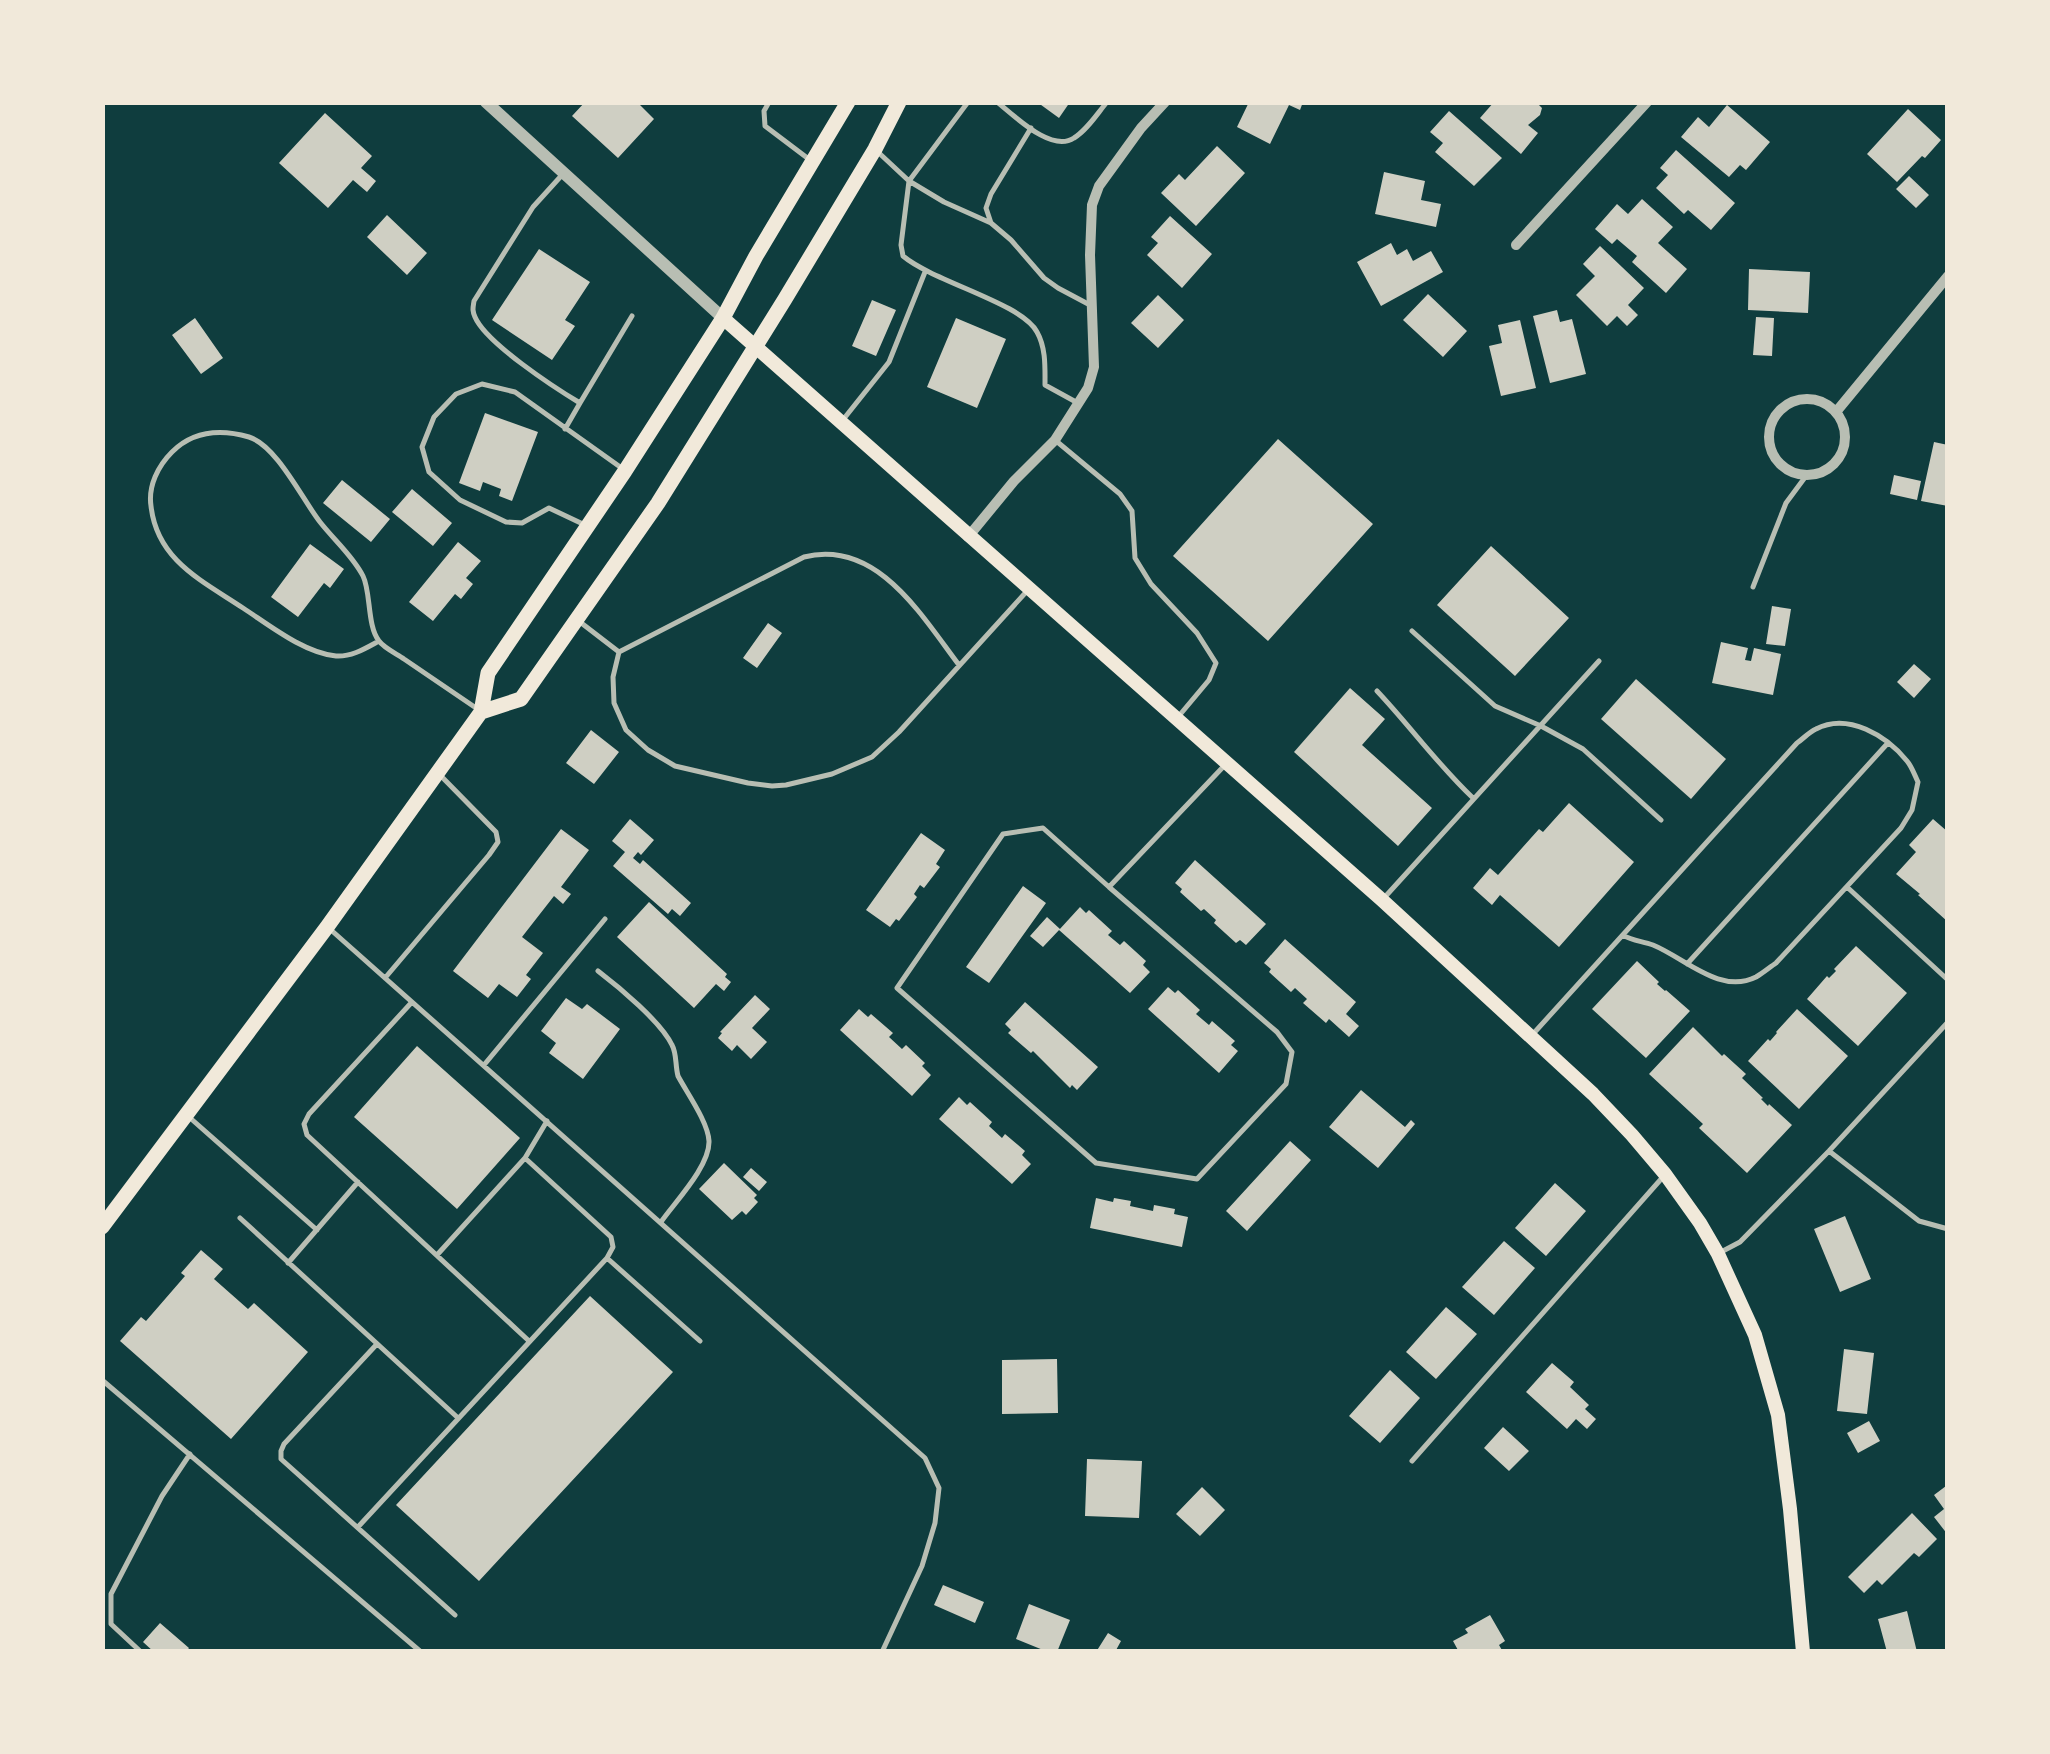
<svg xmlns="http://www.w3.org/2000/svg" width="2050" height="1754" font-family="'Exo 2',sans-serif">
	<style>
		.building { fill: #cfcfc3 }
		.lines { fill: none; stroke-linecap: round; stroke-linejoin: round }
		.service { stroke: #b8beb3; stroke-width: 5 }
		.minor { stroke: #b8beb3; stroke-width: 10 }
		.tertiary { stroke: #b8beb3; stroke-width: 12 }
		.secondary { stroke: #f1e9da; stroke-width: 14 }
		.primary { stroke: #f1e9da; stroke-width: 15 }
	</style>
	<rect width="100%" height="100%" fill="#0f3d3e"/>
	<path class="building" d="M585,102h52l17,17 -36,39 -46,-42z
		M1037,102h33l-11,16z
		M1249,102h54l-3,8 -11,-5 -19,39 -33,-17z
		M1494,102h42l6,6 -2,7 -12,10 10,8 -17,21 -41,-36z
		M1727,105l43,37 -24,28 -6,-5 -11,12 -48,-40 17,-20 11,10z
		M1908,109l33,31 -16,18 -3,-2 -25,26 -30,-28z
		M1449,111l53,47 -28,28 -39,-34 8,-9 -13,-11z
		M325,113l47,43 -11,12 15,13 -9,11 -14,-12 -25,28 -49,-45z
		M1217,146l28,27 -49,53 -35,-33 18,-19 6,6z
		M1676,150l59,53 -24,27 -23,-20 -4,4 -28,-26 12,-13 -8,-7z
		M1384,172l41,9 -4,19 20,4 -5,23 -61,-13z
		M1909,176l20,19 -13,13 -20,-19z
		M1642,199l31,28 -15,16 29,26 -21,24 -34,-31 5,-6 -20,-17 -5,5 -17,-15 22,-25 11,10z
		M387,215l40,38 -20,22 -40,-38z
		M1170,216l42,38 -30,34 -35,-33 11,-12 -7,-6z
		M1391,243l6,12 10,-6 6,12 18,-10 12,21 -62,34 -24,-44z
		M1600,246l44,42 -16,17 10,10 -11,11 -10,-10 -10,10 -31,-31 19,-19 -12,-12z
		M539,249l51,33 -25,38 10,6 -23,34 -60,-40z
		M1749,269l61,3 -2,41 -60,-3z
		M1428,294l39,37 -24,26 -40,-37z
		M1158,295l26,25 -26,28 -27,-25z
		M872,300l24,10 -20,46 -24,-10z
		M1557,310l3,12 12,-3 14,55 -36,9 -17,-67z
		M1756,317l18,1 -2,38 -19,-1z
		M195,318l28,40 -22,16 -29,-39z
		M956,318l50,21 -29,69 -50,-21z
		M1520,320l16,68 -35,8 -12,-50 13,-3 -4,-18z
		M485,413l53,19 -26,69 -13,-5 2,-7 -18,-7 -3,9 -21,-8z
		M1278,439l95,85 -105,117 -95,-85z
		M1934,442l14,3v61l-27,-5z
		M1894,475l27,6 -4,19 -27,-6z
		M342,480l48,39 -19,23 -48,-39z
		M412,489l40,34 -19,23 -41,-34z
		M458,542l23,19 -15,17 7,6 -12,15 -6,-5 -22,27 -24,-19z
		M310,544l34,25 -14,19 -6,-5 -26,34 -27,-20z
		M1491,546l78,72 -54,58 -78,-71z
		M1772,606l19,3 -6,37 -19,-2z
		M768,623l14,10 -25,35 -14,-10z
		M1721,642l27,6 -3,12 6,1 3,-13 27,6 -8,41 -61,-12z
		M1914,664l17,15 -17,19 -17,-16z
		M1636,679l90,80 -35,40 -90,-80z
		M1350,688l35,31 -23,26 70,63 -34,38 -104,-94z
		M591,730l28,22 -25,32 -28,-21z
		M1569,803l65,59 -75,85 -59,-52 -8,10 -19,-17 17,-20 8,7 41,-46 4,3z
		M630,819l24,21 -13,15 -3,-3 -5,6 7,6 3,-4 48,43 -11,13 -8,-7 -4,5 -55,-48 12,-14 -13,-11z
		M1933,819l15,13v90l-30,-27 2,-1 -24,-20 20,-22 -7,-7z
		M561,829l28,21 -28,37 10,7 -8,10 -9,-8 -32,41 21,16 -17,22 5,4 -14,18 -18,-13 -11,14 -35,-27z
		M921,833l24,17 -9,14 4,3 -16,21 -4,-3 -6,9 3,3 -18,24 -3,-2 -6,8 -24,-17z
		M1195,860l71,64 -20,21 -6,-5 -4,3 -22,-20 2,-3 -12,-11 -3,2 -21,-19 2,-3 -7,-6z
		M1023,886l23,17 -57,80 -23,-16z
		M649,902l78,72 -2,3 6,5 -7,9 -8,-7 -22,24 -77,-71z
		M1080,907l6,6 3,-3 23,21 -4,4 12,10 4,-4 22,20 -3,4 7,7 -20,21 -71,-63z
		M1047,917l13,12 -17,18 -13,-11z
		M1285,939l71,63 -10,12 13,12 -10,11 -20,-18 -3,4 -23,-20 4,-4 -12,-11 -4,4 -22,-20 2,-3 -7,-6z
		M1856,946l51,47 -49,53 -51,-47 20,-23 2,2 7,-7 -2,-2z
		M1637,961l22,21 -2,2 8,7 1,-1 24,21 -44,47 -54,-49z
		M1168,987l7,6 3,-3 22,20 -4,4 13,11 3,-4 23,20 -4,4 7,6 -19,22 -71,-64z
		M755,995l15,14 -18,19 15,14 -16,17 -14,-14 -5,6 -14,-13 4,-5 -2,-1z
		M566,998l16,11 5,-5 33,25 -37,50 -34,-26 7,-10 -15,-12z
		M1025,1002l73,65 -21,23 -5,-5 -2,3 -37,-37 -2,2 -23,-20 3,-3 -6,-6z
		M859,1009l9,8 3,-3 22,19 -4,4 13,12 4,-4 19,18 -3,3 9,9 -19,21 -72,-66z
		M1797,1009l51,47 -49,53 -51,-48 20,-22 2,2 7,-8 -1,-1z
		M1693,1027l29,29 2,-2 22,20 -4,4 21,20 -2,1 7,7 1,-2 23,21 -45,48 -48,-45 4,-4 -54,-50z
		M417,1046l103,92 -63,71 -103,-92z
		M1361,1090l44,37 6,-7 4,4 -37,44 -49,-41z
		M959,1097l8,8 3,-3 22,20 -3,4 13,12 3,-4 20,17 -3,4 9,9 -19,20 -73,-65z
		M1290,1141l21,19 -64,71 -21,-20z
		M724,1163l33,32 -3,3 4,4 -12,13 -4,-4 -10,9 -33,-31z
		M751,1168l16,14 -8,9 -16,-14z
		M1555,1183l31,28 -40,45 -31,-28z
		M1096,1198l17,4 1,-4 17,3 -1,5 23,5 1,-6 21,4 -1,5 14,3 -6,30 -92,-19z
		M1845,1216l26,63 -31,13 -26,-63z
		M1504,1241l31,27 -41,47 -32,-28z
		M201,1250l22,19 -9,10 34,30 6,-6 54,49 -77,87 -111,-98 21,-24 5,4 39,-45 -4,-3z
		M590,1296l83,76 -194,209 -83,-76z
		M1446,1307l31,27 -41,45 -30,-27z
		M1844,1349l30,4 -7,61 -30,-3z
		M1057,1359l1,54 -56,1v-54z
		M1552,1363l22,19 -4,5 19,18 -4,4 11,10 -9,10 -11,-10 -9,10 -41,-37z
		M1390,1370l30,28 -40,45 -31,-27z
		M1869,1421l11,20 -22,12 -11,-20z
		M1503,1427l26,24 -20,20 -25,-23z
		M1087,1459l55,2 -3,57 -54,-2z
		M1946,1486l2,2v47l-14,-18 10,-8 -10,-14z
		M1202,1487l23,23 -25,26 -24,-22z
		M1912,1513l25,26 -18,18 -5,-4 -32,32 -5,-5 -13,13 -16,-16z
		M943,1585l41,17 -9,21 -41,-18z
		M1029,1604l41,16 -13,32h-9l-32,-13z
		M1907,1611l10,41h-30l-9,-33z
		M1490,1615l15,26 -6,4 4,7h-44l-6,-11 15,-8 -3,-4z
		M160,1623l29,25 -3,4h-32l-11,-10z
		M1108,1633l13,8 -6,11h-19z"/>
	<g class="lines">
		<path class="service" d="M769,102l-5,9 1,15 45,34
			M968,102l-59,79 35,21 47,21
			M997,102c18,14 54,51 77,36 13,-8 23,-24 33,-36
			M1031,128l-40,66 -5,14 5,15 20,17 33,38 14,10 32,17
			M879,153l30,28 -8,64 2,11c31,26 119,47 134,76 9,16 8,35 8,53l31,17
			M562,175l-29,32 -59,94c-1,7 -2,9 1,16 11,26 80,71 105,86l-15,26
			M580,403l52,-87
			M842,421l47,-59 36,-90
			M1055,440l65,54 12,17 3,47 16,26 46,49 19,30 -7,17 -31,37
			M585,525l-36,-17 -27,15 -16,-1 -46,-22 -31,-28 -7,-25 12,-30 22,-23 26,-10 33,8 108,77
			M1753,587l33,-84 20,-27
			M580,622l39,30 -6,25 1,26 12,27 22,20 27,16 73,17 24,3 14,-1 46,-11 40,-17 27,-25 128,-141
			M1412,631l83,75 46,20 42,23 78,71
			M379,641c-13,7 -27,16 -43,15 -32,-3 -67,-31 -93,-48 -42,-28 -86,-48 -92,-102 -3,-20 7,-40 21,-54 22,-22 49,-23 77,-15 28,9 53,62 71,85 14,18 33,34 43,54 8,16 4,50 16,65 5,7 18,13 25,18 25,17 50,34 75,51
			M619,652l185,-95c73,-18 117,58 155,108
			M1377,691c33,35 61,74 96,107
			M1109,887l168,145 15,20 -6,32 -89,95 -101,-16 -199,-175 106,-154 40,-6 66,59 115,-121
			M1847,887l101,93
			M1384,898l215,-237
			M331,930l594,528 14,30 -4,35 -13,43 -40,86
			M1687,964l200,-220
			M598,971c21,16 63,51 74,74 5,9 3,20 6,31 9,17 30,46 31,65 1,25 -34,61 -48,81
			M385,978l104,-123 9,-13 -2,-10 -56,-57
			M412,1002l-103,112 -5,10 3,11 222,206
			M1533,1034c87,-97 176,-194 264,-291 6,-4 12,-11 19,-14 32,-17 71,7 91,32 5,6 8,15 11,21l-6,28 -11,18 -125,135c-6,4 -13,10 -20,14 -36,18 -71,-19 -103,-32 -11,-4 -21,-4 -30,-10
			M484,1065l121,-146
			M189,1117l128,113
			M1829,1151l90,70 29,8
			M525,1158l86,79 2,10 -6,11 93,83
			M240,1218l217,199
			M1721,1252l19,-10 89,-91 119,-129
			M437,1255l88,-97 22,-37
			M288,1263l70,-81
			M377,1344l-93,100 -3,7v8l174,156
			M102,1380l319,272
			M1412,1461l250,-283
			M358,1527l249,-269
			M141,1652l-30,-28v-30l51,-98 28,-42"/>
		<path class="minor" d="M1516,245l131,-143
			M1769 437a38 38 0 1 1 76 0a38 38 0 1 1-76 0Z
			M1836,412l112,-136
			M968,537l46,-56 41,-41 33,-52 6,-21 -4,-112 2,-50 7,-19 42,-58 24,-26"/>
		<path class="tertiary" d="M486,102l237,216"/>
		<path class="secondary" d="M723,318l659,582 211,194 39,41 33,39 35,49 18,31 37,81 23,80 12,94 13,143"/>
		<path class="primary" d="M481,712l40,-13 137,-196 127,-204 90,-150 24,-47
			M102,1227l225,-300 154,-215 7,-39 137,-202 98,-153 33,-62 92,-154"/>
	</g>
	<rect width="2050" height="1754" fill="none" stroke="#f1e9da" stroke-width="210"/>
</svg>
